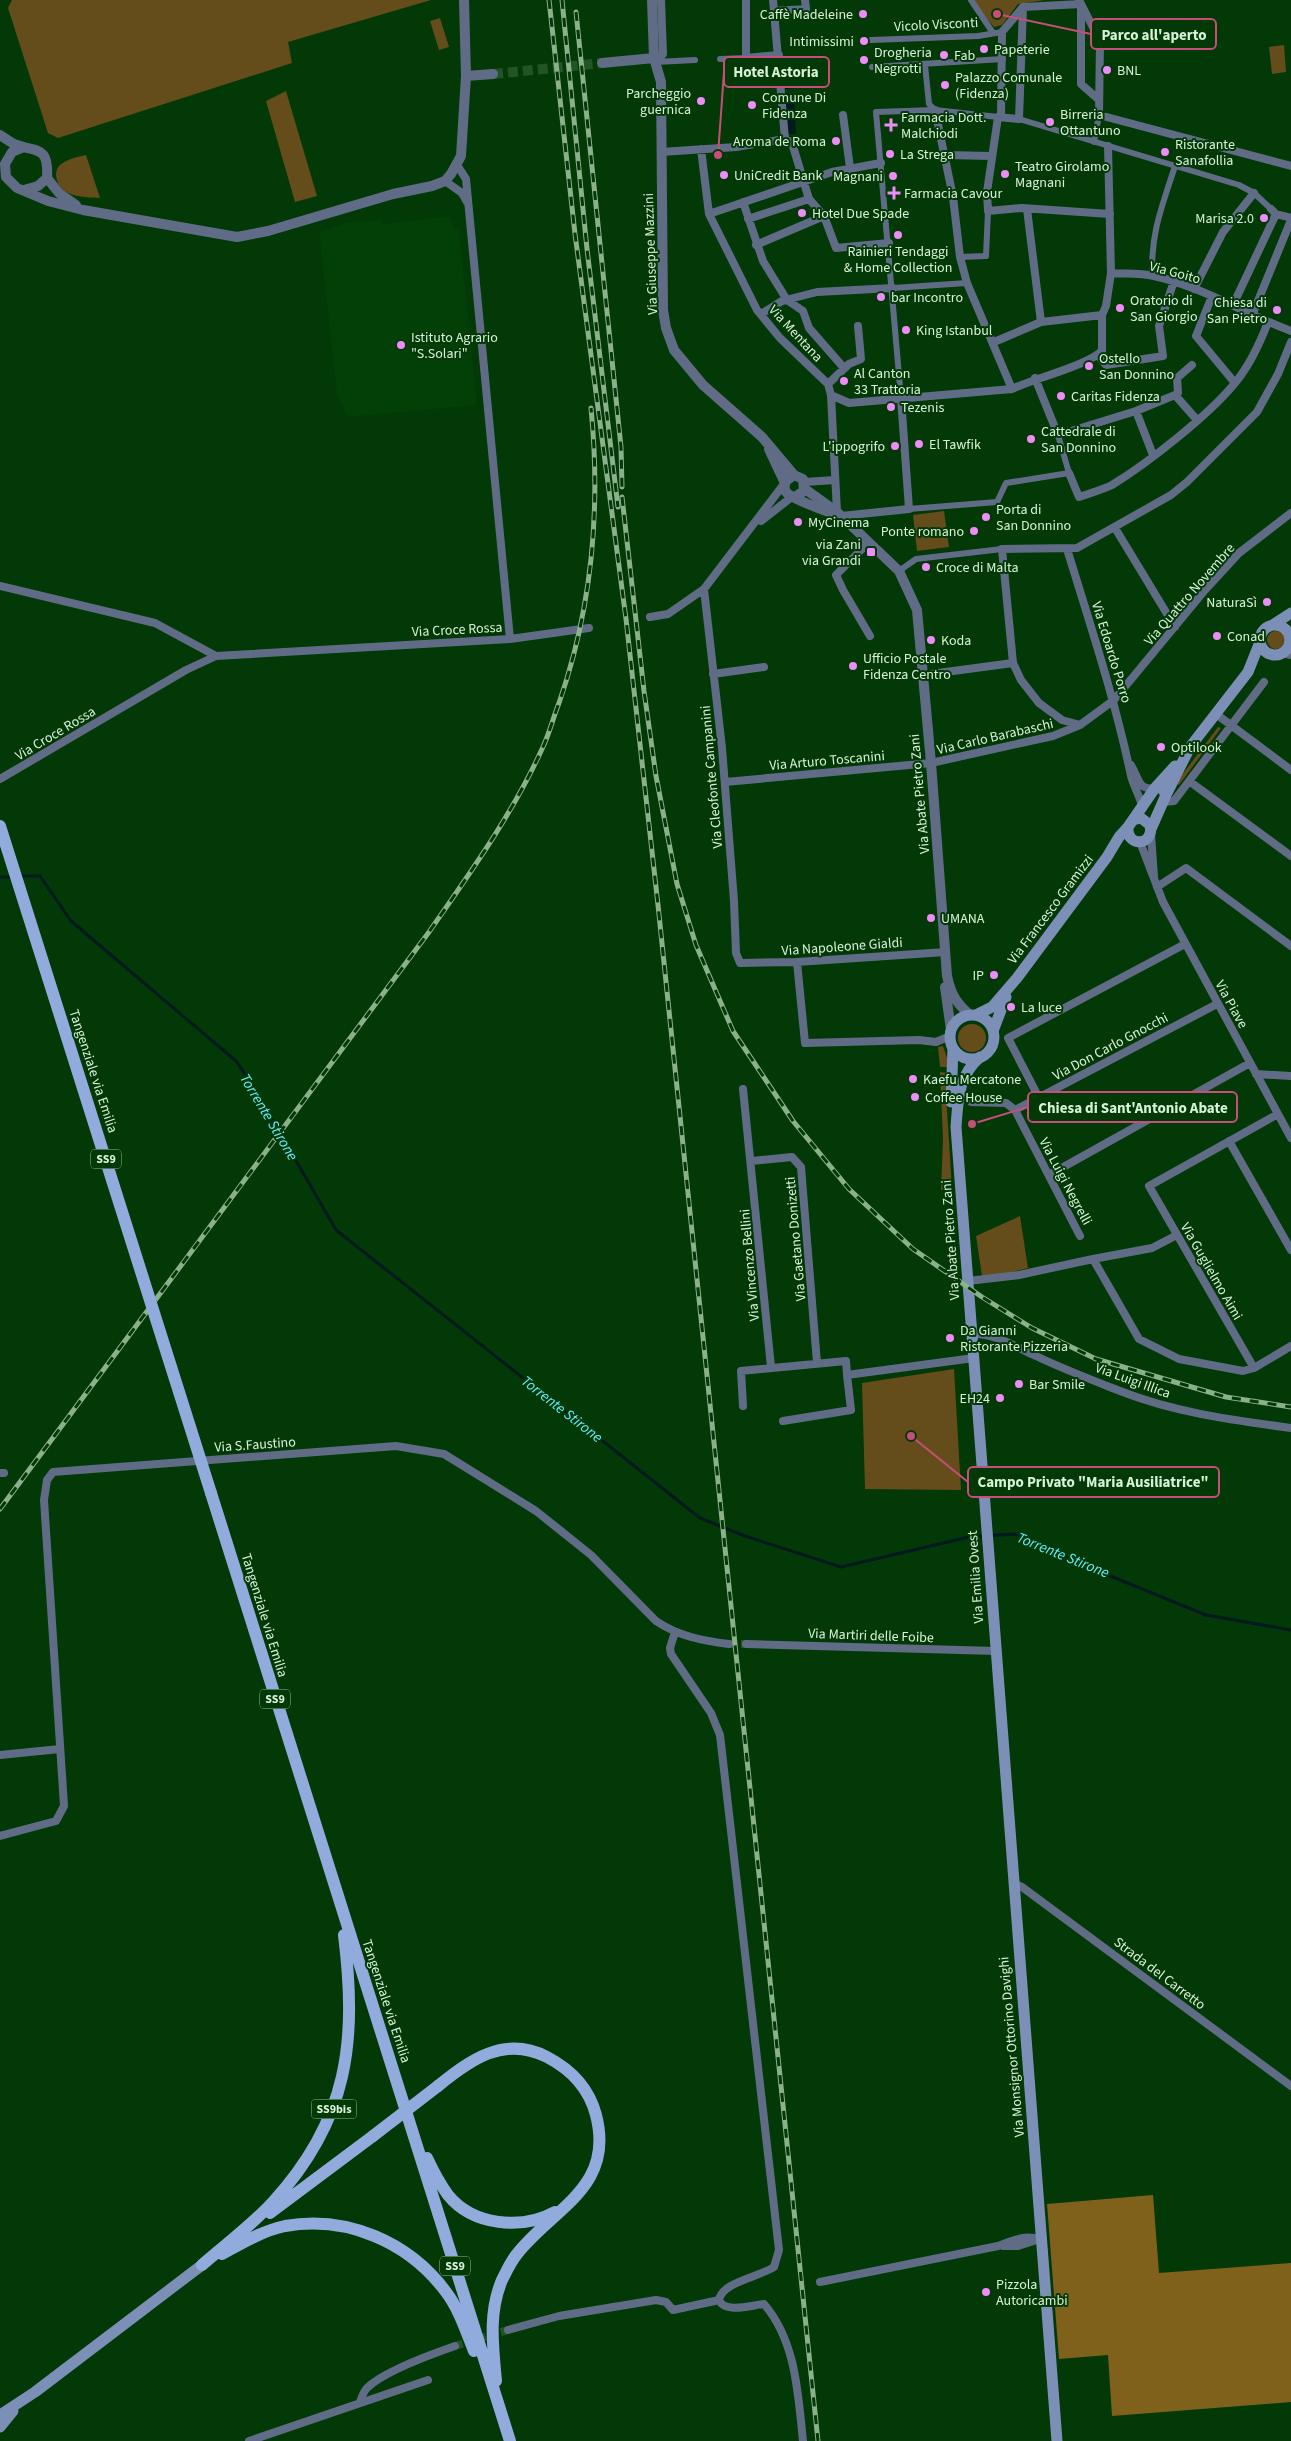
<svg xmlns="http://www.w3.org/2000/svg" width="1291" height="2441" font-family="'Source Sans 3',sans-serif">
	<style>
		.built { fill: #024007 }
		.green { fill: #644d1a }
		.forest { fill: #80611b }
		.water { fill: #001a1d }
		.lines { fill: none; stroke-linecap: round; stroke-linejoin: round }
		.stream { stroke: #001a1d; stroke-width: 3 }
		.minor-tunnel { stroke: #235426; stroke-width: 8; stroke-dasharray: 8 4; stroke-linecap: butt }
		.tertiary-tunnel { stroke: #235426; stroke-width: 10; stroke-dasharray: 10 5; stroke-linecap: butt }
		.pedestrian { stroke: #606c85; stroke-width: 6 }
		.minor { stroke: #606c85; stroke-width: 8 }
		.tertiary { stroke: #606c85; stroke-width: 10 }
		.secondary { stroke: #7c90b7; stroke-width: 11 }
		.primary { stroke: #91abdd; stroke-width: 12 }
		.rail-casing { stroke: #8bb08c; stroke-width: 5 }
		.rail { stroke: #033807; stroke-width: 3; stroke-dasharray: 9; stroke-linecap: butt }
		.primary-bridge { stroke: #91abdd; stroke-width: 12 }
		.poi-dot { fill: #ee8cf8; stroke: #033807; stroke-width: 2 }
		.labels { text-anchor: middle; stroke-width: 4; stroke-linejoin: round; paint-order: stroke }
		.shield { fill: #033807; stroke: #97ba98; stroke-width: 1 }
		.shield-label { font-size: 12px; font-weight: bold; fill: #d7f2d6 }
		.poi-label { font-size: 14px; fill: #d7f2d6; stroke: #033807; text-anchor: start }
		.street-label { font-size: 14px; fill: #d7f2d6; stroke: #033807 }
		.water-label { font-size: 15px; font-style: italic; fill: #61f1fe; stroke: #033807 }
		.leader { fill: none; stroke: #c74e7a; stroke-width: 2 }
		.callout-dot { fill: #c74e7a; stroke: #033807; stroke-width: 2 }
		.callout { fill: #033807; stroke: #c74e7a; stroke-width: 2 }
		.callout-label { font-size: 15px; text-anchor: middle; font-weight: bold; fill: #d7f2d6 }
	</style>
	<rect width="100%" height="100%" fill="#033807"/>
	<path class="built" d="M450,216l4,14h5l18,175 -129,12 -11,-23 -18,-162 29,-10 34,-2 1,4z"/>
	<path class="green" d="M12,0h419l-143,42 4,21 -234,75 -10,-5 -40,-125z
		M971,0h74l-27,4 -16,21 -8,2z
		M440,18l9,29 -10,3 -9,-29z
		M1284,45l2,27 -14,2 -3,-27z
		M286,91l31,105 -22,6 -29,-101z
		M86,155l14,43c-16,-1 -42,0 -44,-23 0,-4 1,-7 4,-10 7,-6 17,-8 26,-10z
		M944,511l5,36 -32,4 -4,-36z
		M1267 640a9 9 0 1 1 18 0a9 9 0 1 1-18 0Z
		M1218,727l3,1 -42,57 -3,-2z
		M958 1038a14 14 0 1 1 28 0a14 14 0 1 1-28 0Z
		M943,1046l7,21h-10l-2,-20z
		M940,1072l9,1 -3,22 6,94 -11,1 2,-51z
		M1020,1216l8,52 -24,6 -22,2 -6,-40z
		M954,1369l7,121 -96,-1 -3,-106z"/>
	<path class="forest" d="M1153,2195l6,78 132,-10v139l-179,14 -4,-61 -49,4 -12,-155z"/>
	<path class="water" d="M784,71h10v17l-9,1z
		M794,93l2,41h-9l-2,-40z"/>
	<g class="lines">
		<path class="stream" d="M18,876h22l31,45 165,140 14,20 86,149 364,288 45,18 96,31 128,-30 46,-3 88,39 103,42 85,15
			M0,877h12"/>
		<path class="minor-tunnel" d="M729,1644h17
			M455,2346l53,-16"/>
		<path class="tertiary-tunnel" d="M493,74l109,-11"/>
		<path class="pedestrian" d="M971,0l22,33
			M871,40l107,-4 24,-4
			M720,59l26,-1
			M656,62l39,-2
			M925,65l4,39 6,6
			M872,67l131,-8
			M1019,119l220,66 15,8 17,16
			M1094,142l5,-27
			M960,257l26,-1 2,-45
			M1152,276c-1,-45 10,-69 23,-110
			M893,288l74,-5
			M901,398l-25,-286 59,-2 63,7
			M909,509l88,-7 9,-19 63,-10 -11,-38
			M899,571l17,-12 86,-10"/>
		<path class="minor" d="M746,0v58l33,-3
			M773,0l12,139
			M1079,0l21,41 -1,74 192,51
			M1023,7l-4,112 -21,-2 -11,75 1,19 34,-3 88,6
			M1023,7l58,-3
			M1081,9v75l17,15
			M774,11l32,-2 -1,-9
			M656,62l7,-8 -2,-54
			M935,110l18,87 7,60 7,26 45,106
			M843,115l7,53
			M1001,117l1,-85 21,-25
			M785,139l7,4 17,56 15,17 12,32 53,-5
			M701,149l8,65 48,96 23,28 48,46 3,11 6,117
			M661,152l75,-5 49,-8
			M946,155l45,1
			M445,181l17,12 5,9
			M743,202l20,59 24,39 16,11 6,17 35,40
			M1027,209l14,113
			M1271,209l5,5 15,4
			M709,214l123,-42 49,-9
			M748,219l61,-20
			M756,245l68,-29
			M1111,273c14,1 29,0 43,3 49,11 91,38 137,55
			M1194,289l29,-57 31,-39
			M1212,296l-16,40 39,47
			M1233,305l43,-91
			M1253,313l38,-93
			M761,314l21,-13 35,-9 76,-4
			M994,342l47,-20 61,-7
			M1098,355l8,10 57,-9 -4,-30 15,-45
			M1035,378l23,57 78,-24 39,-16
			M828,384l21,-20 12,-5 -3,-33
			M831,395l18,8 163,-14c23,-11 74,-23 90,-38v-36l4,-9 5,-33 -3,-127
			M1175,395l3,-2 -1,-15 15,-13
			M1175,395l22,25
			M1136,411l17,44
			M1069,473l10,24c11,-4 23,-7 33,-12 36,-22 97,-70 123,-102 15,-18 25,-40 33,-61
			M805,482l30,-2
			M841,516l68,-7 -8,-111
			M761,521l32,-25
			M1115,528l60,99
			M869,542l-33,33 7,15 27,46
			M1067,549c23,75 48,150 64,227 3,11 9,21 12,32
			M0,586l155,37 61,33
			M704,589l18,159 12,153 2,52 4,10 57,-1 149,-10
			M650,617l18,-3 36,-25 80,-105
			M510,639l79,-11
			M1291,642v1
			M1283,653l8,2
			M713,674l51,-7
			M923,675l90,-12
			M1216,714l75,56
			M1080,725l-18,-5 -23,-17 -18,-23 -8,-17 -11,-114 75,-1 94,-53 16,-13 70,-70 21,-38 13,-32
			M1131,765c8,13 7,26 24,23
			M0,779l186,-109 30,-14 294,-17 -44,-460 -9,-14
			M1189,781l102,75
			M725,782l206,-19 122,-27 27,-11 34,-25 91,-110 34,-37 52,-40
			M1163,802l11,-1 90,-119
			M1151,834l3,43
			M1140,842l23,60 128,236
			M1157,887l29,-19 105,78
			M797,962l8,81 114,-3 17,2 14,-6
			M1256,1074l35,2
			M743,1089l28,278
			M1039,1098l-31,-60 177,-94
			M971,1102l35,1 9,7 65,126
			M1015,1110l202,-106
			M1229,1141l62,109
			M752,1161l40,-4 9,10 16,196
			M1049,1175l201,-112
			M1093,1259l59,-11 25,-13
			M968,1281l51,-6 74,-16 46,80 40,20 64,12 11,-3 37,-22
			M972,1334c23,-1 44,13 64,22 27,13 56,24 84,35 56,22 113,29 171,37
			M1254,1368l-105,-182 129,-72
			M743,1406l-2,-35 105,-10 1,14 127,-17
			M783,1421l68,-11 -4,-35
			M0,1473h4
			M675,1632l-5,16 1,6 40,59 9,22 59,515 -5,17c-15,10 -52,15 -55,33 6,14 33,5 45,4 32,37 34,90 39,137
			M746,1644l250,7
			M0,1755l60,-6
			M0,1836l56,-15 8,-15 -20,-306 3,-20 6,-8 343,-26 48,8 92,57 55,44 65,66c22,15 47,20 73,23
			M1013,1883l9,4 269,199
			M1003,2246h15l22,-7
			M820,2282l178,-36c15,-6 27,-11 42,-7
			M508,2330l51,-14 97,-16 10,2 7,8 46,-10
			M360,2402c2,-5 3,-10 7,-14 17,-17 65,-34 88,-42
			M249,2441l179,-61"/>
		<path class="tertiary" d="M652,0l2,58 7,24 2,228 3,18 8,22 29,35 59,52 32,38 9,4 1,12 -9,6
			M602,63l52,-5
			M466,76l27,-2
			M0,135c4,3 9,6 14,9 22,9 35,0 33,34l-9,8 -14,4
			M24,147l-12,5 -7,12 1,13 11,11 31,13 35,9 154,27 31,-6 125,-37 39,-8 13,-5 6,-7 10,-18 5,-80 -2,-76
			M47,178l12,15 17,12
			M769,449l16,34
			M794,475l-8,6c-2,4 -2,7 0,11 6,7 39,19 49,22
			M805,489l32,23 62,59 18,39 14,153 16,213c4,18 9,27 23,39
			M945,987l6,43"/>
		<path class="secondary" d="M1274,624l17,-11
			M1260 640a15 15 0 1 1 30 0a15 15 0 1 1-30 0Z
			M1166,795l24,-48 58,-75 12,-30
			M1133,820l8,-2 9,7c5,21 -24,23 -22,2l27,-39 20,-22
			M1151,829l15,-34 -3,-5
			M976,1015l16,-8 25,-29 90,-121 12,-20 9,-10
			M950 1037a22 22 0 1 1 44 0a22 22 0 1 1-44 0Z
			M993,1031l13,-34
			M980,1057c-22,19 -22,43 -24,70l101,1314
			M951,1102l2,-54
			M0,2415l35,-23 167,-127
			M0,2427l13,-16"/>
		<path class="primary" d="M211,1493l299,948
			M438,2086c32,-26 66,-51 109,-29 25,13 42,31 49,58 19,73 -43,93 -79,139 -6,7 -11,18 -15,26 -14,33 -9,67 -6,101
			M427,2158c6,13 13,26 21,37 25,31 74,35 107,17
			M270,2213l103,-77
			M222,2254c20,-11 40,-23 63,-28 62,-11 124,16 161,66 13,17 20,39 28,59
			M202,2265c24,-21 50,-40 71,-63 76,-83 84,-161 71,-267"/>
		<defs>
			<path id="rail" d="M549,0l26,234 51,385 32,286 160,1536
				M562,0l25,249 31,258
				M576,12l45,435 1,40
				M622,497l22,194 12,85 21,108 19,61 37,86 60,90 56,68 64,60 69,48 50,31 64,31 130,38 65,10
				M0,1509l429,-577c41,-59 83,-117 113,-183 7,-14 11,-31 17,-46 33,-95 42,-194 32,-295"/>
		</defs>
		<use href="#rail" class="rail-casing"/>
		<use href="#rail" class="rail"/>
		<path class="primary-bridge" d="M0,826l211,667
			M373,2136l65,-50"/>
	</g>
	<g class="poi-dot">
		<circle cx="863" cy="14" r="5"/>
		<circle cx="864" cy="41" r="5"/>
		<circle cx="984" cy="49" r="5"/>
		<circle cx="944" cy="55" r="5"/>
		<circle cx="864" cy="60" r="5"/>
		<circle cx="1107" cy="70" r="5"/>
		<circle cx="945" cy="85" r="5"/>
		<circle cx="701" cy="101" r="5"/>
		<circle cx="752" cy="105" r="5"/>
		<circle cx="1050" cy="122" r="5"/>
		<path d="M888.5 117.5h5v5h5v5h-5v5h-5v-5h-5v-5h5z"/>
		<circle cx="836" cy="141" r="5"/>
		<circle cx="1165" cy="152" r="5"/>
		<circle cx="890" cy="154" r="5"/>
		<circle cx="1005" cy="174" r="5"/>
		<circle cx="724" cy="175" r="5"/>
		<circle cx="893" cy="176" r="5"/>
		<path d="M891.5 185.5h5v5h5v5h-5v5h-5v-5h-5v-5h5z"/>
		<circle cx="802" cy="213" r="5"/>
		<circle cx="1264" cy="218" r="5"/>
		<circle cx="898" cy="235" r="5"/>
		<circle cx="881" cy="297" r="5"/>
		<circle cx="1120" cy="308" r="5"/>
		<circle cx="1277" cy="310" r="5"/>
		<circle cx="906" cy="330" r="5"/>
		<circle cx="401" cy="345" r="5"/>
		<circle cx="1089" cy="366" r="5"/>
		<circle cx="844" cy="381" r="5"/>
		<circle cx="1061" cy="396" r="5"/>
		<circle cx="891" cy="407" r="5"/>
		<circle cx="1031" cy="439" r="5"/>
		<circle cx="919" cy="444" r="5"/>
		<circle cx="895" cy="446" r="5"/>
		<circle cx="986" cy="517" r="5"/>
		<circle cx="798" cy="522" r="5"/>
		<circle cx="974" cy="531" r="5"/>
		<rect x="866" y="547" width="10" height="10" rx="2.5"/>
		<circle cx="926" cy="567" r="5"/>
		<circle cx="1267" cy="602" r="5"/>
		<circle cx="1217" cy="636" r="5"/>
		<circle cx="931" cy="640" r="5"/>
		<circle cx="853" cy="666" r="5"/>
		<circle cx="1161" cy="747" r="5"/>
		<circle cx="931" cy="918" r="5"/>
		<circle cx="994" cy="975" r="5"/>
		<circle cx="1011" cy="1007" r="5"/>
		<circle cx="913" cy="1079" r="5"/>
		<circle cx="915" cy="1097" r="5"/>
		<circle cx="950" cy="1338" r="5"/>
		<circle cx="1019" cy="1384" r="5"/>
		<circle cx="1000" cy="1398" r="5"/>
		<circle cx="986" cy="2292" r="5"/>
	</g>
	<g class="labels">
		<g class="shield">
			<rect x="91" y="1149.5" width="30" height="19" rx="4"/>
			<rect x="260" y="1689.5" width="30" height="19" rx="4"/>
			<rect x="311.5" y="2099.5" width="45" height="19" rx="4"/>
			<rect x="440" y="2256.5" width="30" height="19" rx="4"/>
		</g>
		<g class="shield-label">
			<text x="106" y="1163">SS9</text>
			<text x="275" y="1703">SS9</text>
			<text x="334" y="2113">SS9bis</text>
			<text x="455" y="2270">SS9</text>
		</g>
		<g class="poi-label">
			<text x="853" y="19" text-anchor="end">Caffè Madeleine</text>
			<text x="854" y="46" text-anchor="end">Intimissimi</text>
			<text x="994" y="54">Papeterie</text>
			<text x="874" y="57">Drogheria<tspan x="874" dy="16">Negrotti</tspan></text>
			<text x="954" y="60">Fab</text>
			<text x="1117" y="75">BNL</text>
			<text x="955" y="82">Palazzo Comunale<tspan x="955" dy="16">(Fidenza)</tspan></text>
			<text x="691" y="98" text-anchor="end">Parcheggio<tspan x="691" dy="16">guernica</tspan></text>
			<text x="762" y="102">Comune Di<tspan x="762" dy="16">Fidenza</tspan></text>
			<text x="1060" y="119">Birreria<tspan x="1060" dy="16">Ottantuno</tspan></text>
			<text x="901" y="122">Farmacia Dott.<tspan x="901" dy="16">Malchiodi</tspan></text>
			<text x="826" y="146" text-anchor="end">Aroma de Roma</text>
			<text x="1175" y="149">Ristorante<tspan x="1175" dy="16">Sanafollia</tspan></text>
			<text x="900" y="159">La Strega</text>
			<text x="1015" y="171">Teatro Girolamo<tspan x="1015" dy="16">Magnani</tspan></text>
			<text x="734" y="180">UniCredit Bank</text>
			<text x="883" y="181" text-anchor="end">Magnani</text>
			<text x="904" y="198">Farmacia Cavour</text>
			<text x="812" y="218">Hotel Due Spade</text>
			<text x="1254" y="223" text-anchor="end">Marisa 2.0</text>
			<text x="898" y="256" text-anchor="middle">Rainieri Tendaggi<tspan x="898" dy="16">&amp; Home Collection</tspan></text>
			<text x="891" y="302">bar Incontro</text>
			<text x="1130" y="305">Oratorio di<tspan x="1130" dy="16">San Giorgio</tspan></text>
			<text x="1267" y="307" text-anchor="end">Chiesa di<tspan x="1267" dy="16">San Pietro</tspan></text>
			<text x="916" y="335">King Istanbul</text>
			<text x="411" y="342">Istituto Agrario<tspan x="411" dy="16">"S.Solari"</tspan></text>
			<text x="1099" y="363">Ostello<tspan x="1099" dy="16">San Donnino</tspan></text>
			<text x="854" y="378">Al Canton<tspan x="854" dy="16">33 Trattoria</tspan></text>
			<text x="1071" y="401">Caritas Fidenza</text>
			<text x="901" y="412">Tezenis</text>
			<text x="1041" y="436">Cattedrale di<tspan x="1041" dy="16">San Donnino</tspan></text>
			<text x="929" y="449">El Tawfik</text>
			<text x="885" y="451" text-anchor="end">L'ippogrifo</text>
			<text x="996" y="514">Porta di<tspan x="996" dy="16">San Donnino</tspan></text>
			<text x="808" y="527">MyCinema</text>
			<text x="964" y="536" text-anchor="end">Ponte romano</text>
			<text x="861" y="549" text-anchor="end">via Zani<tspan x="861" dy="16">via Grandi</tspan></text>
			<text x="936" y="572">Croce di Malta</text>
			<text x="1257" y="607" text-anchor="end">NaturaSì</text>
			<text x="1227" y="641">Conad</text>
			<text x="941" y="645">Koda</text>
			<text x="863" y="663">Ufficio Postale<tspan x="863" dy="16">Fidenza Centro</tspan></text>
			<text x="1171" y="752">Optilook</text>
			<text x="941" y="923">UMANA</text>
			<text x="984" y="980" text-anchor="end">IP</text>
			<text x="1021" y="1012">La luce</text>
			<text x="923" y="1084">Kaefu Mercatone</text>
			<text x="925" y="1102">Coffee House</text>
			<text x="960" y="1335">Da Gianni<tspan x="960" dy="16">Ristorante Pizzeria</tspan></text>
			<text x="1029" y="1389">Bar Smile</text>
			<text x="990" y="1403" text-anchor="end">EH24</text>
			<text x="996" y="2289">Pizzola<tspan x="996" dy="16">Autoricambi</tspan></text>
		</g>
		<g class="street-label">
			<text transform="translate(936 24) rotate(-3)" y="5">Vicolo Visconti</text>
			<text transform="translate(650 254) rotate(-92)" y="5">Via Giuseppe Mazzini</text>
			<text transform="translate(1175 272) rotate(15)" y="5">Via Goito</text>
			<text transform="translate(796 333) rotate(47)" y="5">Via Mentana</text>
			<text transform="translate(1189 594) rotate(-49)" y="5">Via Quattro Novembre</text>
			<text transform="translate(457 629) rotate(-3)" y="5">Via Croce Rossa</text>
			<text transform="translate(1112 652) rotate(73)" y="5">Via Edoardo Porro</text>
			<text transform="translate(55 733) rotate(-31)" y="5">Via Croce Rossa</text>
			<text transform="translate(995 736) rotate(-13)" y="5">Via Carlo Barabaschi</text>
			<text transform="translate(827 760) rotate(-5)" y="5">Via Arturo Toscanini</text>
			<text transform="translate(711 777) rotate(-95)" y="5">Via Cleofonte Campanini</text>
			<text transform="translate(919 794) rotate(-95)" y="5">Via Abate Pietro Zani</text>
			<text transform="translate(1050 909) rotate(-53)" y="5">Via Francesco Gramizzi</text>
			<text transform="translate(842 946) rotate(-4)" y="5">Via Napoleone Gialdi</text>
			<text transform="translate(1232 1004) rotate(61)" y="5">Via Piave</text>
			<text transform="translate(1110 1046) rotate(-28)" y="5">Via Don Carlo Gnocchi</text>
			<text transform="translate(94 1071) rotate(72)" y="5">Tangenziale via Emilia</text>
			<text transform="translate(1066 1181) rotate(62)" y="5">Via Luigi Negrelli</text>
			<text transform="translate(795 1239) rotate(-95)" y="5">Via Gaetano Donizetti</text>
			<text transform="translate(950 1240) rotate(-94)" y="5">Via Abate Pietro Zani</text>
			<text transform="translate(749 1265) rotate(-95)" y="5">Via Vincenzo Bellini</text>
			<text transform="translate(1212 1271) rotate(60)" y="5">Via Guglielmo Aimi</text>
			<text transform="translate(1133 1380) rotate(20)" y="5">Via Luigi Illica</text>
			<text transform="translate(255 1444) rotate(-4)" y="5">Via S.Faustino</text>
			<text transform="translate(975 1577) rotate(-94)" y="5">Via Emilia Ovest</text>
			<text transform="translate(265 1615) rotate(73)" y="5">Tangenziale via Emilia</text>
			<text transform="translate(871 1635) rotate(2)" y="5">Via Martiri delle Foibe</text>
			<text transform="translate(1160 1973) rotate(37)" y="5">Strada del Carretto</text>
			<text transform="translate(387 2001) rotate(72)" y="5">Tangenziale via Emilia</text>
			<text transform="translate(1011 2047) rotate(-95)" y="5">Via Monsignor Ottorino Davighi</text>
		</g>
		<g class="water-label">
			<text transform="translate(269 1117) rotate(59)" y="5">Torrente Stirone</text>
			<text transform="translate(562 1409) rotate(38)" y="5">Torrente Stirone</text>
			<text transform="translate(1063 1555) rotate(22)" y="5">Torrente Stirone</text>
		</g>
	</g>
	<path class="leader" d="M997 14L1091 34M718 155L724 72M972 1124L1028 1107M911 1436L968 1482"/>
	<g class="callout-dot">
		<circle cx="997" cy="14" r="5"/>
		<circle cx="718" cy="155" r="5"/>
		<circle cx="972" cy="1124" r="5"/>
		<circle cx="911" cy="1436" r="5"/>
	</g>
	<g class="callout">
		<rect x="1091" y="19" width="125" height="30" rx="5"/>
		<rect x="724" y="57" width="105" height="30" rx="5"/>
		<rect x="1028" y="1092" width="209" height="30" rx="5"/>
		<rect x="968" y="1467" width="251" height="30" rx="5"/>
	</g>
	<g class="callout-label">
		<text x="1154" y="40">Parco all'aperto</text>
		<text x="776" y="77">Hotel Astoria</text>
		<text x="1133" y="1113">Chiesa di Sant'Antonio Abate</text>
		<text x="1093" y="1487">Campo Privato "Maria Ausiliatrice"</text>
	</g>
</svg>
